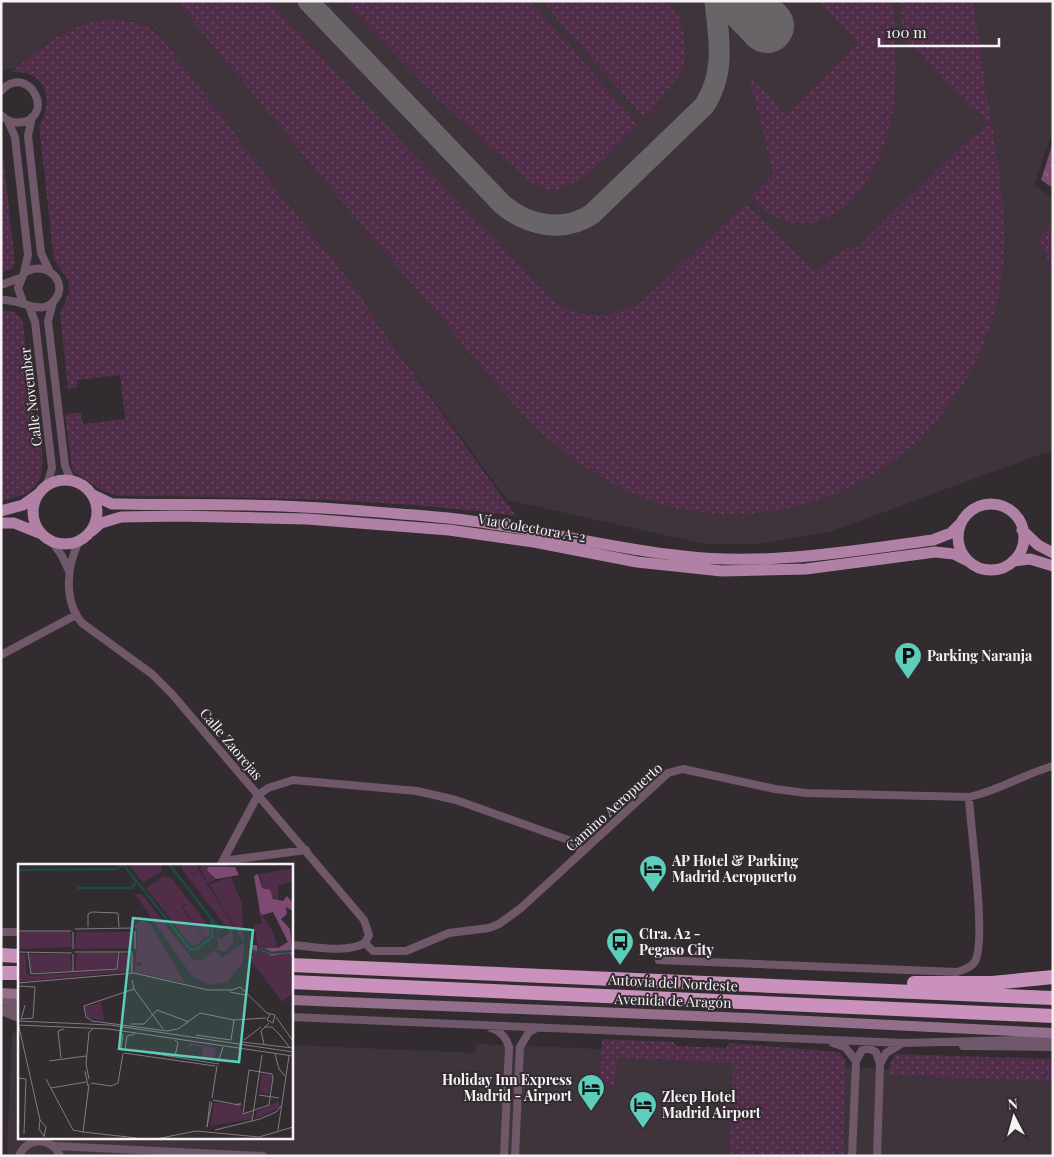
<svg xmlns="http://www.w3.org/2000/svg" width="1054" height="1157" font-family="'Playfair Display',serif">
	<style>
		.built { fill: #3f343c }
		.grass { fill: url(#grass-dots) }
		.forest { fill: url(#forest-crowns) }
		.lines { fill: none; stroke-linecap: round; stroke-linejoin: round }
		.stream { stroke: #5c7d78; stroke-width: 2.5 }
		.taxiway { stroke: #696468; stroke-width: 21 }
		.runway { stroke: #696468; stroke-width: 54 }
		.street { stroke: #70586a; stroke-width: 8 }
		.secondary { stroke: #946f8b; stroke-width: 10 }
		.primary { stroke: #b081a5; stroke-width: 11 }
		.highway { stroke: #c991bc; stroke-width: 14 }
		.labels { text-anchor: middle; stroke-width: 4; stroke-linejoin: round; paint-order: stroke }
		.street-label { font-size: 14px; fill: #f5f1f4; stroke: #322c30 }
		.poi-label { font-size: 14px; font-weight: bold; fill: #f5f1f4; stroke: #322c30; text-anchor: start }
		.inset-river { fill: none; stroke: #1b4b43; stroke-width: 2.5 }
		.inset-road { fill: none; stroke: #807b7e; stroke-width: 1 }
		.view { fill: #5ccebb; fill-opacity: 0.15; stroke: #5ccebb; stroke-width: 2.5 }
		.inset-edge { fill: none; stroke: #f5f1f4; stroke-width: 2.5 }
	</style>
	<defs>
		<pattern id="grass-dots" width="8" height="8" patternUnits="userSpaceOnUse" patternTransform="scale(1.25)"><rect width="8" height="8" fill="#502d49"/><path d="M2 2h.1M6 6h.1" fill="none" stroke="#6a4c64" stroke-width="1.8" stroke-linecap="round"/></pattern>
		<pattern id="forest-crowns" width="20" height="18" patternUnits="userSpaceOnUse" patternTransform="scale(1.25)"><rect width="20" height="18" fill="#7d4a72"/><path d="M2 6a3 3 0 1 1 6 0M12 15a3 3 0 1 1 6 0" fill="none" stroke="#906587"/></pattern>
	</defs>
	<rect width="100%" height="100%" fill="#322c30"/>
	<path class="built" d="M1,1h1052v129l-19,55 19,13v26l-16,15 16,29v184l-9,1 -212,78 -74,13h-53l-198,-44 -134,-183 -15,-26 -78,-97 -125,-164 -13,-7 -13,-3 -66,12 -20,13 -25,22 -17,4z
		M12,1033h7v105h272v-93l185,8v-9l125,5 16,9 229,9 207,12v77h-1046z"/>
	<path class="grass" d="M181,1h87l283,298c34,24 57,19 92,2l102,-97 70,68 33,-25 9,1 112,-110 9,-3 10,-12 -3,-6 -19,-13 -52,-57 -9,-3 -6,-43h74c6,36 10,72 16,107 9,56 21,116 12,172 -21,145 -154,250 -299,232 -11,-2 -24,-2 -36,-6 -30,-9 -63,-27 -90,-45 -52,-37 -92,-93 -133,-141 -89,-102 -173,-207 -260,-310z
		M344,1h187l107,124c-20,19 -59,66 -88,65 -8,-1 -15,-5 -21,-9l-88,-79z
		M542,1h126c18,19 19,44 15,69l-39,48z
		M819,1h72c8,29 7,92 0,121 -14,67 -76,143 -141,75l23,-24 -25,-100 38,43 72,-73z
		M108,19c28,2 40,2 58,24l114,151 78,97 15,26 143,199c-132,-18 -264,-19 -397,-20l-18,-6 -27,-18 -2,-4 -7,-54 16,-2 2,12 42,-5 -5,-44 -43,5v7l-9,2 -8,-75 9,-22 -1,-12 -14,-20 -15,-134c16,-25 7,-56 -27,-54 34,-30 51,-45 96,-53z
		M1,137l14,126 -2,5 -12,5z
		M1053,224v44l-16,-29z
		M1,311c11,-1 18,1 22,12l10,95h5c4,39 18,77 -37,82z
		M602,1039l72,3 3,4 49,2 3,-5 110,9 7,8 -3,96h-114l4,-93 -116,-5 -2,27 -15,-1z
		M896,1054l157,5v22l-164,-6 1,-12z"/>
	<path class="forest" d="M1053,142v46l-12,-8z"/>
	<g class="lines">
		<path class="stream" d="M1051,165l2,2"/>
		<path class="taxiway" d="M308,1l195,204c25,21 61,28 89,9l112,-108c22,-33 15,-68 11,-105"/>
		<path class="runway" d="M743,1l24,25"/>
		<path class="street" d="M1,91c26,-29 55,23 22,31 -9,2 -16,-1 -22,-7
			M32,117l-4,19 13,117 8,17
			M8,121l7,16 13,118 -4,18
			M1,285l19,-7
			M1,300c19,-2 38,16 52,2 18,-18 -6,-44 -29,-29l-6,15 5,14
			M53,302l-5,19 17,145 6,14
			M29,306l6,16 17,146 -5,17
			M79,541c-12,25 -16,59 3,82l70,51 20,20 192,226 5,15 -4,8
			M53,543l9,13 7,15
			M1,655l75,-40
			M223,861l83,-11
			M220,866l38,-71 10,-7 25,-8 124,11 39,9 115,41 11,11
			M1,932h18
			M365,943l8,8h33l43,-18 40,-5 10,-4 22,-16 147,-135 15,-4 92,20 31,4 163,4c29,-6 55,-23 84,-31
			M291,945c22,1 54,9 74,-2
			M659,960l298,12c6,-2 13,-4 17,-9 14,-18 -4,-136 -5,-166
			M1,1001l18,1
			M6,1009h13
			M1,1011l18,7
			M291,1017l612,26 150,-4
			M491,1028c10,3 15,9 18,19l-5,109
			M833,1043l12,4 11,14
			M963,1046l90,1
			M880,1064l6,-11 15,-9
			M54,1146l209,10
			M19,1156c7,-19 33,-20 41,0
			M515,1156l5,-109 9,-15 8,-4
			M852,1156l4,-95 6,-11 6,-2 8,4 4,12 -3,92"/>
		<path class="secondary" d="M1,993l18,1
			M291,1000l457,18 305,15"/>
		<path class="primary" d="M33 512a32 32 0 1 1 64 0a32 32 0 1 1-64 0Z
			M93,495l19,9h8c42,1 83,0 124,1 68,1 136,7 204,13 80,8 156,30 235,38 84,10 167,-5 250,-16l18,-7 10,-10
			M958 537a33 33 0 1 1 66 0a33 33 0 1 1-66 0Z
			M1,511l22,-6 14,-10
			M1,523h13l25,10
			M1022,530l16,15 15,8
			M92,531l9,-8 20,-6 57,-1 129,3 142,11 85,12 103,20 85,9 84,-2 129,-17 19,2 14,7
			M1013,561l17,-2 23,7"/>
		<path class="highway" d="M1,955l18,1
			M291,965l762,33
			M1,973h18
			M291,982l762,34
			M914,983h78l61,-6"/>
	</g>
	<defs>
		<symbol id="parking-pin" viewBox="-11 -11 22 30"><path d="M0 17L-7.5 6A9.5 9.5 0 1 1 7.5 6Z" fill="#5ccebb" stroke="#322c30"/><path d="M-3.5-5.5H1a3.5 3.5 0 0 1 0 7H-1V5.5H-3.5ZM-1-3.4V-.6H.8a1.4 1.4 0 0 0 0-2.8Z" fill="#111"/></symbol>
		<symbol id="hotel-pin" viewBox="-11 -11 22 30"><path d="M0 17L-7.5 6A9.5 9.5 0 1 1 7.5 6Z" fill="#5ccebb" stroke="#322c30"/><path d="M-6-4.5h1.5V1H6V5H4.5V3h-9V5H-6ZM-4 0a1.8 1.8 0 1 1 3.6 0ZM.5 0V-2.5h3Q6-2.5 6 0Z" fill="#111"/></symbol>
		<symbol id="bus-pin" viewBox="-11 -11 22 30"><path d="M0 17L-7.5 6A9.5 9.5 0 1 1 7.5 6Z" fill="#5ccebb" stroke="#322c30"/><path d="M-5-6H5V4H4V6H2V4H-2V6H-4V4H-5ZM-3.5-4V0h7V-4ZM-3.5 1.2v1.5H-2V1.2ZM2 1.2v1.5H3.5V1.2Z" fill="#111"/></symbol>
	</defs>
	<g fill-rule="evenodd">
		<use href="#parking-pin" x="892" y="640" width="32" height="43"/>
		<use href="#hotel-pin" x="637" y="853" width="32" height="43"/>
		<use href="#bus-pin" x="604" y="926" width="32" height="43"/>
		<use href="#hotel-pin" x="575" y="1072" width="32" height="43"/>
		<use href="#hotel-pin" x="627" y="1089" width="32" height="43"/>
	</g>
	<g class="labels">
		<g class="street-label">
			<text transform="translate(31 397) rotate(-97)" y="5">Calle November</text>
			<text transform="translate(532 528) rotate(10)" y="5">Vía Colectora A-2</text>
			<text transform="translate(231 744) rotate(50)" y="5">Calle Zaorejas</text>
			<text transform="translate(614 807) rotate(-42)" y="5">Camino Aeropuerto</text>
			<text transform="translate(673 983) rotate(3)" y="5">Autovía del Nordeste</text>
			<text transform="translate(673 1001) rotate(2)" y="5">Avenida de Aragón</text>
		</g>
		<g class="poi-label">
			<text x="927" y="661">Parking Naranja</text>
			<text x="672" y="866">AP Hotel &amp; Parking<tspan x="672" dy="16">Madrid Aeropuerto</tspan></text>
			<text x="639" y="939">Ctra. A2 -<tspan x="639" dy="16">Pegaso City</tspan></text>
			<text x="572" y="1085" text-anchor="end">Holiday Inn Express<tspan x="572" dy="16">Madrid - Airport</tspan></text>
			<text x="662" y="1102">Zleep Hotel<tspan x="662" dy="16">Madrid Airport</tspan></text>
		</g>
	</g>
	<g transform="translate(18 864)">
		<rect width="275" height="275" fill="#322c30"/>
		<path d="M110,0h33l1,7 -19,12zM164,0h15l2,5 -6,5 -7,-9 7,10 6,-5 8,13 -2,3 3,-1 25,41v16l-8,10 -9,-3 3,-3 -2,-11 4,5 9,-8 -48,-62zM185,0h28l-2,3h-21l8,12 -8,4 -8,-14zM275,4v14l-15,3v16l-16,-13 -2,-14zM146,12l7,2 39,49v7l-5,5 -22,-32 5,-4 -7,3 23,33 -8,6h-5l-9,-11 -36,-46zM213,13l11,27 2,42 -1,16 -15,19 -19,4 -18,-10 -56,-81h7l51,66h9l13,-10 7,8 22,-15 -35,-59zM241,40l1,8 12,18 6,18 -23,3 3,-6 -4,-19 8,-3 -3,-11zM123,57l9,2 35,60 -50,-11v-7l7,2v-5l-6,1 1,-34 -4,-3zM0,68h52l2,15 -54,2zM59,68h53l1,16 -54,1 -3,-2zM245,86l12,6 14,-3 4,4v36l-11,9 -34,-45zM59,89h40v15l-42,3zM103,89l10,1 1,17 -114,11v-28h8v18l4,4 87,-6zM11,90h41l2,17 -42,2zM83,139l4,18 -17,-3 -5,-11zM171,179l27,5 -2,13 -12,-2 1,-12 -13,-1 -2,2zM244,210l10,1 -3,20 -10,-3zM261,237v7l-24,11 2,-8zM196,238l27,4v7l11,-1v7l-42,7z" fill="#502d49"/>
		<path d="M190,3h27l4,8 -23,4 -9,-9zM240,10l4,14 8,2 3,9 10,2 4,-5 5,6 1,9 -7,-4 1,7 -6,5 9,10 3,28 -4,-4 -18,3 -6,-5 -9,3 -7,-3 2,-6h6v7l5,-4h16l10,-6 -15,-30 -11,3 -2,-3 -6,-36z" fill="#7d4a72"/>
		<path class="inset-river" d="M105,0l67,85h7l15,-12v-17M151,0l51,66M0,6l100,-1 4,-5M59,24h55l4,-6M232,85l7,4 7,-4 7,4 20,-2"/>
		<path class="inset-road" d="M70,63v-13l4,-2 26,1 1,14M57,65l57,-1M0,67h53M117,67v18M55,68v17M0,88l54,1M10,88l3,22 86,-5 2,-17M57,88h57M55,108v-18M114,109v-20M114,116l2,9 29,40M0,119l116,-10 74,17h24l8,-3 27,26 8,2 -2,8 -6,-3 3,-6M0,122l17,1 -2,31 -11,1M116,125l-50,17 2,11 6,4 75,10 11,-2 22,-16 34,7 32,-2M212,128l16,3M258,153l17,24M3,156l4,-15M0,157l92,4 183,27M113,160h13l13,-14 32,12M0,161l91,4 184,27M1,163l21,93 6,7 -2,10M246,163h8l9,9M101,168l4,3 -2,14M178,171l35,5 3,-20M262,171l10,13M157,176l3,3 -3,13M226,176l17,-13M224,178l51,6M246,180l-3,-13 8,-8M107,185l94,15M107,185l2,-13 8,-2M106,189l91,13M257,190l4,15 6,7M43,194l-3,-27 6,-2M31,197l37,-5M200,198l5,-15M231,206l23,4 1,3 -4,28 -26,9zM67,207l3,15M0,214l8,1 -2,55M28,215l27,51 10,2M71,215l-3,-15 3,-32 4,-3M73,219l20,3 7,-3 5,-30M71,220l-6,48 54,6M33,224l35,-6M241,231l20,3M194,234l5,-32M195,236l26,5 2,-1h-4M192,237l-3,26 5,-25M22,256l-1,9 5,7M234,257l10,-66M197,266l45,-11 16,-7 5,-6M260,266l11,-74M138,275l40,-8 63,6 34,-10"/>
		<path class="view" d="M115,54l120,12 -14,132 -120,-13z"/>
		<rect width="275" height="275" class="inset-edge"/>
	</g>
	<rect width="1054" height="1157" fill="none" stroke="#f5f1f4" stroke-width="5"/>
	<g transform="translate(1014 1117) rotate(354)" stroke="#322c30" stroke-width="4" paint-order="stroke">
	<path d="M0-4L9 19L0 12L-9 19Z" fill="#f5f1f4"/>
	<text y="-8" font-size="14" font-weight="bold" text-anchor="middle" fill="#f5f1f4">N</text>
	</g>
	<path d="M879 38v8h120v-8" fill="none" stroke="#f5f1f4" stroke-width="2.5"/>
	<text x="886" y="38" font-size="15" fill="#f5f1f4" stroke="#322c30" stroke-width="4" paint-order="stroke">100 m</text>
</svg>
